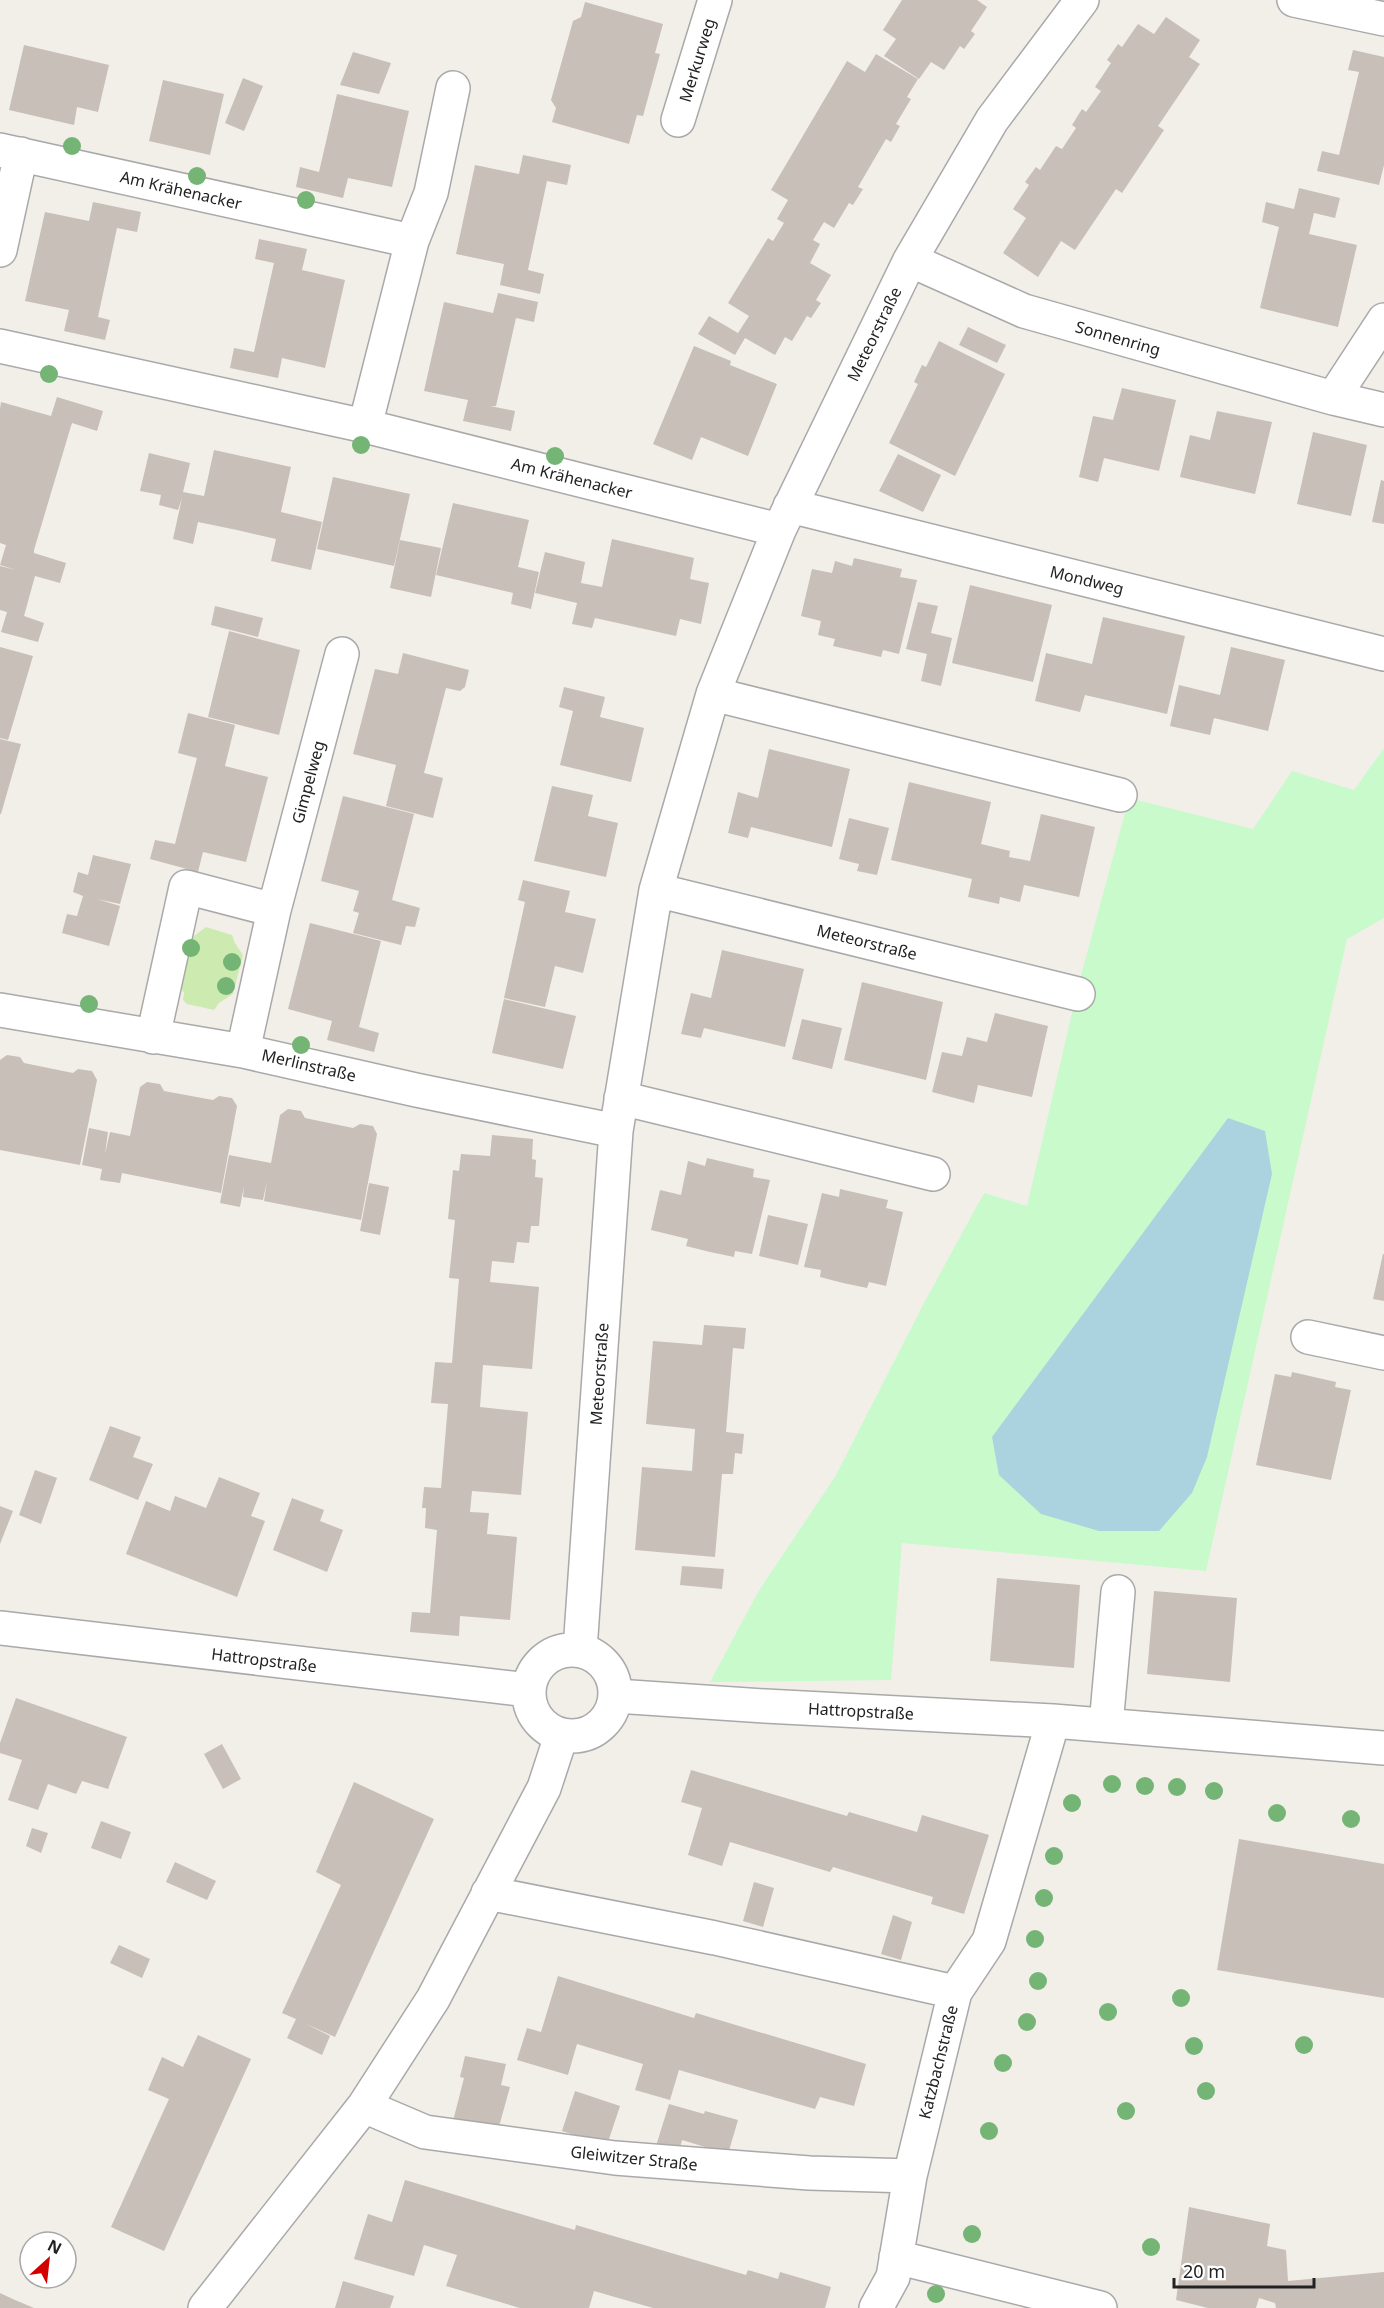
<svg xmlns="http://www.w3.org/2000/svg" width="1384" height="2308" font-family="'Noto Sans',sans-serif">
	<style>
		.grass { fill: #cdebb0 }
		.park { fill: #c8facc }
		.water { fill: #aad3df }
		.building { fill: #c7bfb8 }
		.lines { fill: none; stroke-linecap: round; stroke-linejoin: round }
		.minor-casing { stroke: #a9a9a9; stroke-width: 36 }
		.minor { stroke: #fff; stroke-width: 33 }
		.tree { fill: #74b475 }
		.labels { text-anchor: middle; stroke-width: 4.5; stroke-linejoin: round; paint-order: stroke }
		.street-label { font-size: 16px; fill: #222; stroke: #fff }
	</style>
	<rect width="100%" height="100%" fill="#f2efe9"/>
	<path class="grass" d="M206,927l26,8 3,8 8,12 -10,39 -14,9 -5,7 -27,-6 -4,-4 1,-7 -8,-13 10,-38z"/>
	<path class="park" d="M1384,748v170l-37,21 -141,632 -304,-28 -11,137 -181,2 48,-90 77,-115 88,-172 61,-112 43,13 52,-223 50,-185 124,31 39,-58 62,19z"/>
	<path class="water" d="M1228,1118l37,13 7,43 -65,283 -15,36 -33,38h-60l-58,-17 -42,-39 -7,-38z"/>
	<path class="building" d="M902,0h75l10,7 -16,24 4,3 -11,15 -4,-3 -16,24 -13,-8 -12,17 -35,-23 12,-17 -13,-9z
		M585,2l78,22 -8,29 5,1 -17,62 -6,-1 -8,29 -77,-22 4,-14 -5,-8 22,-79 8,-4z
		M1166,17l34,23 -11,17 11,7 -42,62 6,4 -42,63 -6,-4 -41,61 -14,-9 -23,36 -35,-24 23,-35 -13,-9 16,-24 -4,-3 11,-15 4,3 16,-24 6,3 14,-21 -4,-3 10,-16 4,3 15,-21 -6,-4 16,-24 -4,-3 11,-16 4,3 16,-23 16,10z
		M24,45l85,20 -11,47 -21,-5 -3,18 -65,-15z
		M1353,50l31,7v108l-5,20 -62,-14 5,-20 17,4 20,-83 -11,-2z
		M353,52l38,11 -12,31 -39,-9z
		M876,54l42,25 -11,18 4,2 -15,25 4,2 -9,16 -5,-3 -28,48 5,2 -10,16 -4,-2 -15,25 -10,-6 -11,18 7,4 -10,19 21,12 -15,25 5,3 -10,15 -4,-2 -15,25 -7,-4 -10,18 -30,-17 -10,17 -37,-21 11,-18 29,17 11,-17 -21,-13 40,-65 5,3 11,-18 -7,-4 11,-19 -17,-10 76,-129 18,11z
		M243,78l20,8 -19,45 -19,-8z
		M163,80l61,14 -14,61 -61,-14z
		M337,94l72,17 -17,76 -44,-9 -5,20 -47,-11 4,-20 19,5z
		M523,155l48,10 -4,20 -20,-4 -19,89 16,4 -4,20 -40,-9 4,-21 -48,-10 19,-89 44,9z
		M1299,188l41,10 -5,20 -21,-5 -5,21 48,11 -19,82 -78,-19 19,-81 -17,-5 4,-20 28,7z
		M93,202l48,10 -4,20 -20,-4 -19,89 12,3 -5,20 -41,-9 5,-21 -44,-9 20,-89 44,9z
		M259,239l48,10 -5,21 43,10 -20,88 -43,-10 -4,20 -48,-10 4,-20 20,4 20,-89 -19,-4z
		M498,293l40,9 -4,20 -18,-4 -20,88h-6l25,5 -4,20 -48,-10 5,-21 -44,-9 20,-89 49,11z
		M968,327l38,18 -9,18 -38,-18z
		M939,341l66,33 -50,102 -66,-33 29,-59 -4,-2 8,-17 4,2z
		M694,346l37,15 -1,4 47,19 -29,72 -47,-19 -9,23 -39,-16z
		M1122,388l54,12 -17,71 -55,-13 -6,24 -19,-5 14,-61 20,4z
		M57,397l46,14 -6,20 -25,-8 -1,3 -37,124v3l32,10 -6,20 -25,-7 -11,40 20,7 -6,19 -37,-10 6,-20 -7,-2v-44l16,4 -16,-5 6,-20 -6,-2v-134l1,-7 50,14z
		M1217,411l55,11 -17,72 -75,-17 10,-42 20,5z
		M1313,432l54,13 -16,71 -54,-12z
		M214,450l77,17 -10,45 41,10 -11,48 -40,-9 5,-22 -39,-9 -39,-8 -5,22 -20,-5 9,-41 -4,12 -19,-5 2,-10 -21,-4 9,-38 41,10 -7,29 21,4z
		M898,454l43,21 -18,37 -44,-21z
		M333,477l77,17 -16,72 -77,-17z
		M1381,480l3,1v43l-12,-2z
		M453,503l76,17 -11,47 21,5 -8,37 -20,-5 2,-11 -77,-18z
		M612,539l82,19 -4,21 19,4 -8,41 -21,-5 -4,17 -81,-18 -3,10 -20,-4 5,-21 -42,-10 10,-41 40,10 -4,21 21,4z
		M400,540l41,8 -10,49 -41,-9z
		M854,558l48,11 -2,8 17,3 -18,74 -16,-4 -2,7 -48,-11 2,-7 -17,-4 3,-14 -20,-5 11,-47 20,4 3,-12 17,5z
		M970,585l82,20 -19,77 -81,-19z
		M918,602l20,4 -7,27 21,5 -11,48 -20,-5 6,-27 -21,-5z
		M215,606l48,12 -5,19 -47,-12z
		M1103,617l82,19 -18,78 -82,-19 -5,17 -45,-11 11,-48 46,11z
		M229,631l71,19 -21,85 -71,-18z
		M0,647l33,9 -25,84 -8,-2z
		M1231,647l54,13 -17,71 -54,-13 -4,17 -40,-9 9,-41 41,10z
		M403,653l66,17 -4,17 -5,4 -14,-3 -22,85 19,5 -10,40 -47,-12 10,-41 -43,-11 22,-85 23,5z
		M564,687l41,10 -5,20 44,11 -13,54 -71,-17 13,-54 -14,-4z
		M188,713l47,12 -10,41 43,11 -22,85 -43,-10 -5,20 -48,-13 5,-19 20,4 22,-86 -19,-5z
		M0,739l21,5 -20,70h-1z
		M769,749l81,20 -18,78 -81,-20 -3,11 -20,-5 10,-41 20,6z
		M909,782l82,20 -10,42 29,7 -1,6 21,4 11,-47 54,13 -16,70 -55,-12 -4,17 -20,-5 -1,7 -31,-7 4,-18 -81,-19z
		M552,786l41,9 -5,21 30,7 -12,54 -72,-16z
		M343,796l71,18 -22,86 28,8 -5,19 -9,-1 -5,19 -48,-12 6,-20 -6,-2 6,-20 -38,-10z
		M849,818l40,10 -12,47 -20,-4 2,-7 -20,-5z
		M93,855l38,9 -11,40 -23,-5 23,7 -11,40 -47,-13 5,-19 10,2 6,-20 -10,-4 5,-20 10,3z
		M523,880l47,11 -5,21 31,7 -13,54 -28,-7 -10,41 -41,-9 21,-96 -7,-2z
		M310,923l71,18 -22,86 20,6 -5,19 -47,-12 5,-19 -44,-12z
		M722,950l82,19 -19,78 -81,-19 -3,10 -20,-4 10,-41 20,5z
		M862,982l81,20 -17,78 -82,-20z
		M504,999l72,17 -13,53 -71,-16z
		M995,1013l53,13 -16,71 -54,-12 -4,18 -42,-11 10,-40 20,4 5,-19 20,5z
		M802,1019l40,9 -10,41 -40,-10z
		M7,1055l13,2 4,6 49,10 5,-4 14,2 5,9 -17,85 -80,-15v-90z
		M147,1082l13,2 4,7 49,9 6,-4 13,2 5,8 -16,87 -99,-20 -2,10 -20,-3 2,-11 -20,-4 7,-37 19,4 -3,22 5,-22 20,4 10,-49z
		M288,1109l13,2 4,7 48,10 7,-4 13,2 4,8 -16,86 -97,-19 3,-20 -4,19 -20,-3 1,-11 -4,21 -20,-4 9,-48 42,8 9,-48z
		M492,1135l41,4 -1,20 4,1 -1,17 8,1 -4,48h-8l-2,17 -12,-1 -3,21 -22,-2 -2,21 49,5 -7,82 -49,-4 -3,42 48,5 -7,83 -49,-4 -2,21 19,1 -2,21 30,3 -7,83 -50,-4 -1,20 -49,-4 2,-20 18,1 7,-83 -12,-2 1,-20h-4l2,-21 17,1 7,-84 -17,-1 4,-41 17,1 7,-84 -10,-1 6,-58 -7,-1 5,-49 6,1 2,-17 29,2z
		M707,1158l47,11 -1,8 17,3 -18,74 -17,-3 -1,6 -24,-5 -24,-6 2,-7 -37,-9 9,-40 21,5 7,-34 17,5z
		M369,1183l20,4 -9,48 -20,-4z
		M840,1189l48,11 -2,8 17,4 -17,74 -17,-4 -2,6 -24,-5 -23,-6 1,-7 -17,-3 18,-74 17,4z
		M768,1215l40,9 -10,41 -39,-9z
		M1383,1254h1v47l-11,-2z
		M704,1325l42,3 -2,21 -11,-1 -7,84 18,2 -2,20 -7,-1 -2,21h-11l-7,83 -80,-7 7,-83 50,4 3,-42 -49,-5 7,-83 49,4z
		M1292,1372l44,10 -1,5 16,3 -20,90 -75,-15 19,-91 16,3z
		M110,1426l31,11 -8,20 20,7 -15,36 -49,-20z
		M35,1470l22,8 -16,46 -22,-9z
		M219,1477l41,16 -9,23 14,5 -28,76 -111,-43 20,-53 24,10 5,-15 31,12z
		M292,1498l32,12 -4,11 23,9 -16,42 -54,-22z
		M0,1506l13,5 -13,33z
		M682,1566l42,3 -2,20 -42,-4z
		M997,1578l83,7 -6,83 -84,-7z
		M1154,1591l83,7 -7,84 -83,-8z
		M16,1698l111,39 -19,52 -26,-8 -6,13 -28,-10 -10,26 -30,-10 14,-40 -22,-7v-10z
		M222,1744l19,35 -18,10 -19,-35z
		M691,1770l156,46 2,-4 68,20 5,-17 67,20 -25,79 -33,-10 2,-7 -100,-30 -3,5 -100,-30 -8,24 -34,-11 14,-47 -21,-6z
		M354,1782l80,37 -99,218 -31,-14 26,13 -8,19 -35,-17 9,-19 -14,-6 59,-128 -25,-13z
		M101,1821l30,11 -10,27 -30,-11z
		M32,1828l16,5 -7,20 -15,-7z
		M1239,1839l145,25v134l-167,-28z
		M175,1862l41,19 -9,19 -41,-18z
		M754,1882l20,6 -11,39 -20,-6z
		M893,1915l19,7 -11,38 -20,-6z
		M119,1945l31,14 -8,19 -32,-15z
		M558,1976l136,42 2,-5 170,51 -12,42 -34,-9 -5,12 -136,-39 -9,30 -35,-10 8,-26 -66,-20 -9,31 -51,-15 10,-32 14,4z
		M198,2035l53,24 -87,192 -53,-24 58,-128 -21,-9 14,-33 21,10z
		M465,2056l41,8 -5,21 9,2 -12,43 -45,-9 11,-43 -4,-1z
		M575,2091l45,15 -13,39 -45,-14z
		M669,2104l35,10 1,-3 33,9 -10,34 -46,-14 -3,12 -23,-6z
		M405,2180l170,50 1,-5 170,50 2,-5 30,9 2,-7 51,15 -6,21h-172l-59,-17 -5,17h-69l-74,-22 11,-31 -33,-10 -10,31 -60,-17 14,-45 24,8z
		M1189,2207l81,17 -3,22 19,4 2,31 96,-9v36h-108l-1,-5 -16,-5 -3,10h-48l-32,-8z
		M343,2281l51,15 -4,12h-55z
		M0,2293l15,7 19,8h-34z"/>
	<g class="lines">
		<defs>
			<path id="minor" d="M1294,0l90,19
				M678,120l37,-120
				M0,150l412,91
				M0,250l21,-96
				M910,260l114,51 309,87 51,-78
				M0,346l365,80 414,104
				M1333,398l51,12
				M365,426l47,-185 19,-48 22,-105
				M790,506l594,148
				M713,694l407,101
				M656,890l422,104
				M0,1010l243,41 173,39 200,41
				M153,1037l33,-150 88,23
				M243,1051l31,-141 68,-256
				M621,1098l312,76
				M1308,1337l76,16
				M0,1628l529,62
				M529 1693a43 43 0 1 1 86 0a43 43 0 1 1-86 0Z
				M580,1650l36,-519 40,-241 57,-196 66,-164 131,-270 82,-140 90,-120
				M616,1696l149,10 288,15 331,27
				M1106,1725l12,-133
				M488,1893l227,45 240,54
				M364,2106l61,26 190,26 194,15 101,3
				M896,2257l204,51
				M205,2308l159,-202 69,-107 111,-211 17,-52
				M876,2308l17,-31 17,-101 45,-184 34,-51 64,-220"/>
		</defs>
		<use href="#minor" class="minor-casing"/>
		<use href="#minor" class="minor"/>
	</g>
	<g class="tree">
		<circle cx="72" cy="146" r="9"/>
		<circle cx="197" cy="176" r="9"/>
		<circle cx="306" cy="200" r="9"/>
		<circle cx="49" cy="374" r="9"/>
		<circle cx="361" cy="445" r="9"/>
		<circle cx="555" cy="456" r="9"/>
		<circle cx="191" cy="948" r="9"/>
		<circle cx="232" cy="962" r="9"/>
		<circle cx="226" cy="986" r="9"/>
		<circle cx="89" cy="1004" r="9"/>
		<circle cx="301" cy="1045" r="9"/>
		<circle cx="1112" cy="1784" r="9"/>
		<circle cx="1145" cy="1786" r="9"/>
		<circle cx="1177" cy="1787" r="9"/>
		<circle cx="1214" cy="1791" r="9"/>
		<circle cx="1072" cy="1803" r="9"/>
		<circle cx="1277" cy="1813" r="9"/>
		<circle cx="1351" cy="1819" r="9"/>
		<circle cx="1054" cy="1856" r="9"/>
		<circle cx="1044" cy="1898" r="9"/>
		<circle cx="1035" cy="1939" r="9"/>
		<circle cx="1038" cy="1981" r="9"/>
		<circle cx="1181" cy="1998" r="9"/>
		<circle cx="1108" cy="2012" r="9"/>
		<circle cx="1027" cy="2022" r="9"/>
		<circle cx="1304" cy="2045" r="9"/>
		<circle cx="1194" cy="2046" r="9"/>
		<circle cx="1003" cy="2063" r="9"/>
		<circle cx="1206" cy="2091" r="9"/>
		<circle cx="1126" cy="2111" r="9"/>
		<circle cx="989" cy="2131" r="9"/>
		<circle cx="972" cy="2234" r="9"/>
		<circle cx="1151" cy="2247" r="9"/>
		<circle cx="936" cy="2294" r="9"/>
	</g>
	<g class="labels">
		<g class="street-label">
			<text transform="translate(697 60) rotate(-73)" y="6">Merkurweg</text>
			<text transform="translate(181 190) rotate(13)" y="6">Am Krähenacker</text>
			<text transform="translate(874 334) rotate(-64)" y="6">Meteorstraße</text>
			<text transform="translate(1118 338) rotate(16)" y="6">Sonnenring</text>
			<text transform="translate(572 478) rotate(14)" y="6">Am Krähenacker</text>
			<text transform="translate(1087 580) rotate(14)" y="6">Mondweg</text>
			<text transform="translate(308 782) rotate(-75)" y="6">Gimpelweg</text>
			<text transform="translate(867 942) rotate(14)" y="6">Meteorstraße</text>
			<text transform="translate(309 1065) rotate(13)" y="6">Merlinstraße</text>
			<text transform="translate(599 1374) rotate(-86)" y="6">Meteorstraße</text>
			<text transform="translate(264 1660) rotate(7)" y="6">Hattropstraße</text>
			<text transform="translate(861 1711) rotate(3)" y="6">Hattropstraße</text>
			<text transform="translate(938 2062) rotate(-76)" y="6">Katzbachstraße</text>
			<text transform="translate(634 2158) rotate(6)" y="6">Gleiwitzer Straße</text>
		</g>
	</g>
	<g transform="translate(48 2260) rotate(27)"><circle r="28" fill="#ffffff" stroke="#a7a7a7" stroke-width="1.5"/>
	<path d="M0-4.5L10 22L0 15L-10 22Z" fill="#d40000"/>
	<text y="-9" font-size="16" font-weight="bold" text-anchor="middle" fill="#222222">N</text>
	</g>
	<path d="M1174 2278v9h140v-9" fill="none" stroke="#222222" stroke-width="3"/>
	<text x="1183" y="2278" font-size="18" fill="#222222" stroke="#ffffff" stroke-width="4.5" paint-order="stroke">20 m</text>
</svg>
